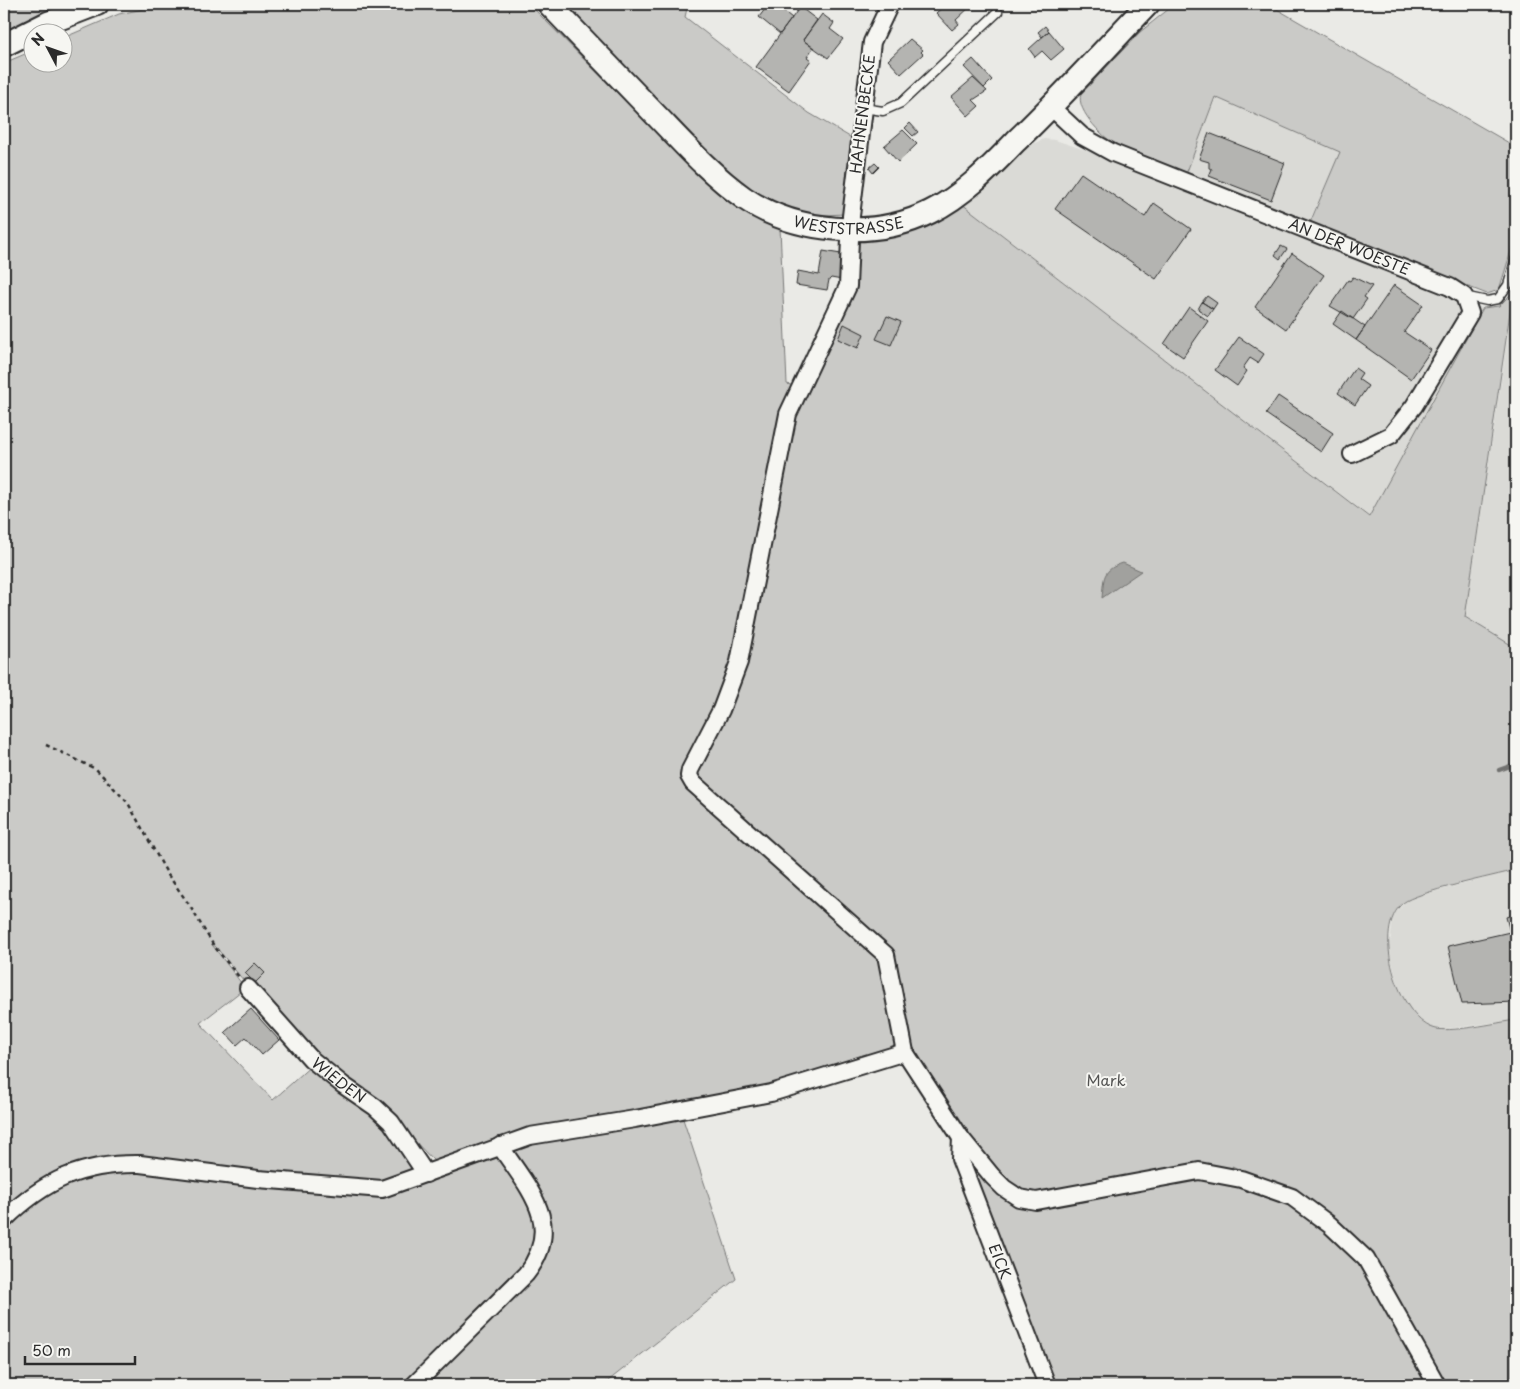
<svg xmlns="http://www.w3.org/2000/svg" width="1520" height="1389" font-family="'Playpen Sans',sans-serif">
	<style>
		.built { fill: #dadad6 }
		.green { fill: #cacac7; stroke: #7a7a79 }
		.water { fill: #a1a19e; stroke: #727270 }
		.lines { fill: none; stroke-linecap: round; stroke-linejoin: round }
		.stream { stroke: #727270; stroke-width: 4.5 }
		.building { fill: #b4b4b1; stroke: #2b2b2b }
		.service-casing { stroke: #2b2b2b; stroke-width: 11 }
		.minor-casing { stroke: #2b2b2b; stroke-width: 20 }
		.secondary-casing { stroke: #2b2b2b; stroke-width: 26 }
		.path { stroke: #2b2b2b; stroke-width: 2.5; stroke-dasharray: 4 4; stroke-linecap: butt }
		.service { stroke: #f6f6f2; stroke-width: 8 }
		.minor { stroke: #f6f6f2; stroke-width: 16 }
		.secondary { stroke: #f6f6f2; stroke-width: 22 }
		.labels { text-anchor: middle; stroke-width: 4; stroke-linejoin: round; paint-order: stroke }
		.street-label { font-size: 15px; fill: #2b2b2b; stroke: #f6f6f2 }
		.park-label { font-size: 15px; fill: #535352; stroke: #f6f6f2 }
	</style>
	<rect width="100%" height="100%" fill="#eaeae6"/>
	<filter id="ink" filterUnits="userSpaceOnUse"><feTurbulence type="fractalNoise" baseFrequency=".02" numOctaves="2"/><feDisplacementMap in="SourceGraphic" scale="10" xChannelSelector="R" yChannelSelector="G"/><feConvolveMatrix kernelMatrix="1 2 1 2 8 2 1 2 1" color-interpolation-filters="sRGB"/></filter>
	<g filter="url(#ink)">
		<path class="built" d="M1215,97l126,55 -39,85 181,71 -113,209 -408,-313 66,-58 16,-7 11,1 55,18 75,19z
			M1516,283v365l-51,-31z
			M1516,870v150l-77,10 -14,-5 -17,-17 -11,-25 -8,-31 4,-37 16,-17z"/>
		<path class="green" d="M4,4h70l-70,28z
			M168,4h361l154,155 52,47 45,22 7,156 11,3 -66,273 -14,50 -35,55 1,15 198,177 21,94 -135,36 -332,76 -35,-36 -63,-52 -89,-88 -34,-41h-2l32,42 -45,35 73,77 40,-36 74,63 34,46 -41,20 120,-42 41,76 -9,37 -119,121h-409v-1322l28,-12v11h30l1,-24 56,-24z
			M564,4h124l-3,13 124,96 46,27 -11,74c-16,1 -32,2 -47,-1 -22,-5 -50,-26 -68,-39z
			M1175,4h101l-1,4 241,139v88l-17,55 -12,4 -178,-69 31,-73 -125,-55 -30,80c-21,-10 -44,-18 -65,-29 -14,-8 -45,-37 -39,-54l59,-62z
			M962,204l407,313 114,-209 16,-2 14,-14 -48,325 51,31v222c-22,6 -100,22 -113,33 -32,26 -5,113 30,125 14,6 66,-6 83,-8v365h-73l-75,-128 -75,-62 -61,-29 7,15 48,18 75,63 70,123h-382l-85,-219 1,-26 -59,-89 -18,-98 -196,-176 33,-65 67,-296 58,-130 5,-52 32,5 59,-24z
			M682,1116l54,163 -133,106h-186l120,-119 12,-39 -44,-77z"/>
		<path class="water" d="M1123,563l18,8 -39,27c2,-21 0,-28 21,-35z"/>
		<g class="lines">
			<path class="stream" d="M1499,770l17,-6"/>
		</g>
		<path class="building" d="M769,4h6l17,14 -12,16 -21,-17z
			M946,4l26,1 -16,15 3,4 -7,6 -16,-17z
			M800,7l17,13 -14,20 10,8 -6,9 4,3 -22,31 -33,-24z
			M822,14l12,9 -4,6 13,10 -15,19 -25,-18z
			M1045,26l4,5 -7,6 -4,-5z
			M1049,31l15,18 -13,11 -9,-9 -7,6 -6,-8z
			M910,39l13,11 -2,2 2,2 -22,20 -13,-14z
			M973,59l19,21 -8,8 -20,-21z
			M973,78l14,13 -14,9 6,6 -11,10 -17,-19z
			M910,123l8,9 -5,4 -8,-8z
			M903,130l14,14 -19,18 -14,-16z
			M1209,133l76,30 -14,37 -62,-24 3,-7 -3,-1v-6l-10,-3z
			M875,163l4,4 -6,6 -4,-5z
			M1081,173l64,44 9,-14 37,26 -35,50 -101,-70z
			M1281,246l6,3 -7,10 -5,-4z
			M823,251l24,4 -5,25 -11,-2 -2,2 -2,10 -31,-5 2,-14 21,4z
			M1292,253l32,22 -38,54 -31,-22z
			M1353,277l19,9 -8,11 3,2 -14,20 -23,-13 18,-26 2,1z
			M1394,285l29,20 -19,27 27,18 -20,29 -55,-39z
			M1207,296l10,7 -4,6 -11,-7z
			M1202,302l11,7 -5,7 -10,-7z
			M1189,307l19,14 -25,36 -19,-13z
			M1342,311l23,16 -9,13 -23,-16z
			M887,316l14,6 -10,23 -15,-6z
			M844,324l20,10 -6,14 -20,-9z
			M1239,337l25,17 -6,9 -8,-5 -7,10 4,3 -10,15 -22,-16z
			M1355,368l7,5 -4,6 10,7 -13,19 -17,-12z
			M1278,396l55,37 -12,19 -55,-38z
			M1516,914v88l-54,2 -14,-58 62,-14 -4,-15z
			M255,963l10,10 -10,10 -10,-10z
			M251,1009l28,31 -17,15 -16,-18 -9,8 -12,-13z"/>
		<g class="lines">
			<defs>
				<path id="service" d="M863,108l20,3 18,-8 97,-91
					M1464,296l23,5 11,-2 10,-14 8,-27"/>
				<g id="minor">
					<path d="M890,4l-18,38 -21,174 -3,70 -60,128 -49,248 -18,48 -31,60 -1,6 4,7 193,172 19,97 56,86 31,38 12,12 15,10 17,3 163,-30 42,8 51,18 38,28 36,34 71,126"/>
					<path id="s1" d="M1051,107l31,29 31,17 337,134 14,9 6,17 -56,93 -23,29 -39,19"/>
					<path id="s2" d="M248,988l63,71 32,26 32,22 16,15 35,52"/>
					<path id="s3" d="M961,1138l-1,21 87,226"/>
					<path d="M4,1220c41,-40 78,-57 136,-56l118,15 124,10 148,-53 105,-17 136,-26 134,-41"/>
					<path d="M414,1385l112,-111c39,-49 2,-86 -26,-128"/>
				</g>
				<g id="secondary">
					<path id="s4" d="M549,4c34,35 68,71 102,106 30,31 58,63 93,88 51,35 130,42 186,14 33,-16 61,-45 86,-71 46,-44 88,-91 132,-137"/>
					<path d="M4,45l44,-22 49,-19"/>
				</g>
			</defs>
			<use href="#service" class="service-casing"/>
			<use href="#minor" class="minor-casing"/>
			<use href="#secondary" class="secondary-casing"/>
			<path class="path" d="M46,745l50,24 32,34 40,72 20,28 26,43 25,31"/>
			<use href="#service" class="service"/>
			<use href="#minor" class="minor"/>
			<use href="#secondary" class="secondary"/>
		</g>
	</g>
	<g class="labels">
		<g class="street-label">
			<text transform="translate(863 114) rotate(-83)" y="5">HAHNENBECKE</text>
			<text dy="5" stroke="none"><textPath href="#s4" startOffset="386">WESTSTRASSE</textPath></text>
			<text dy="5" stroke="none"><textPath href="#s1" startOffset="332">AN DER WOESTE</textPath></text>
			<text dy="5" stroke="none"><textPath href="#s2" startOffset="130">WIEDEN</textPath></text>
			<text dy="5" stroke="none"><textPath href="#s3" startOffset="131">EICK</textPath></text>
		</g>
		<g class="park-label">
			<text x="1106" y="1086">Mark</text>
		</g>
	</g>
	<rect width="1520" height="1389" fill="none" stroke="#f6f6f2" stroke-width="20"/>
	<rect x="10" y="10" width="1500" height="1369" fill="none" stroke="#2b2b2b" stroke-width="2" filter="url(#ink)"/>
	<g transform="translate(48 48) rotate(311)"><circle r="24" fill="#f6f6f2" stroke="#a5a5a2"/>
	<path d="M0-4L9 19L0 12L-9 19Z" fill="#2b2b2b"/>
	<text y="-8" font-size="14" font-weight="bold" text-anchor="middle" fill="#2b2b2b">N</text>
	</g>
	<path d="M25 1356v8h110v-8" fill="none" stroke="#2b2b2b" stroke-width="2.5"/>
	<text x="32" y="1356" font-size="15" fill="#2b2b2b" stroke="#f6f6f2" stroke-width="4" paint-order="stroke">50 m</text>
</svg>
